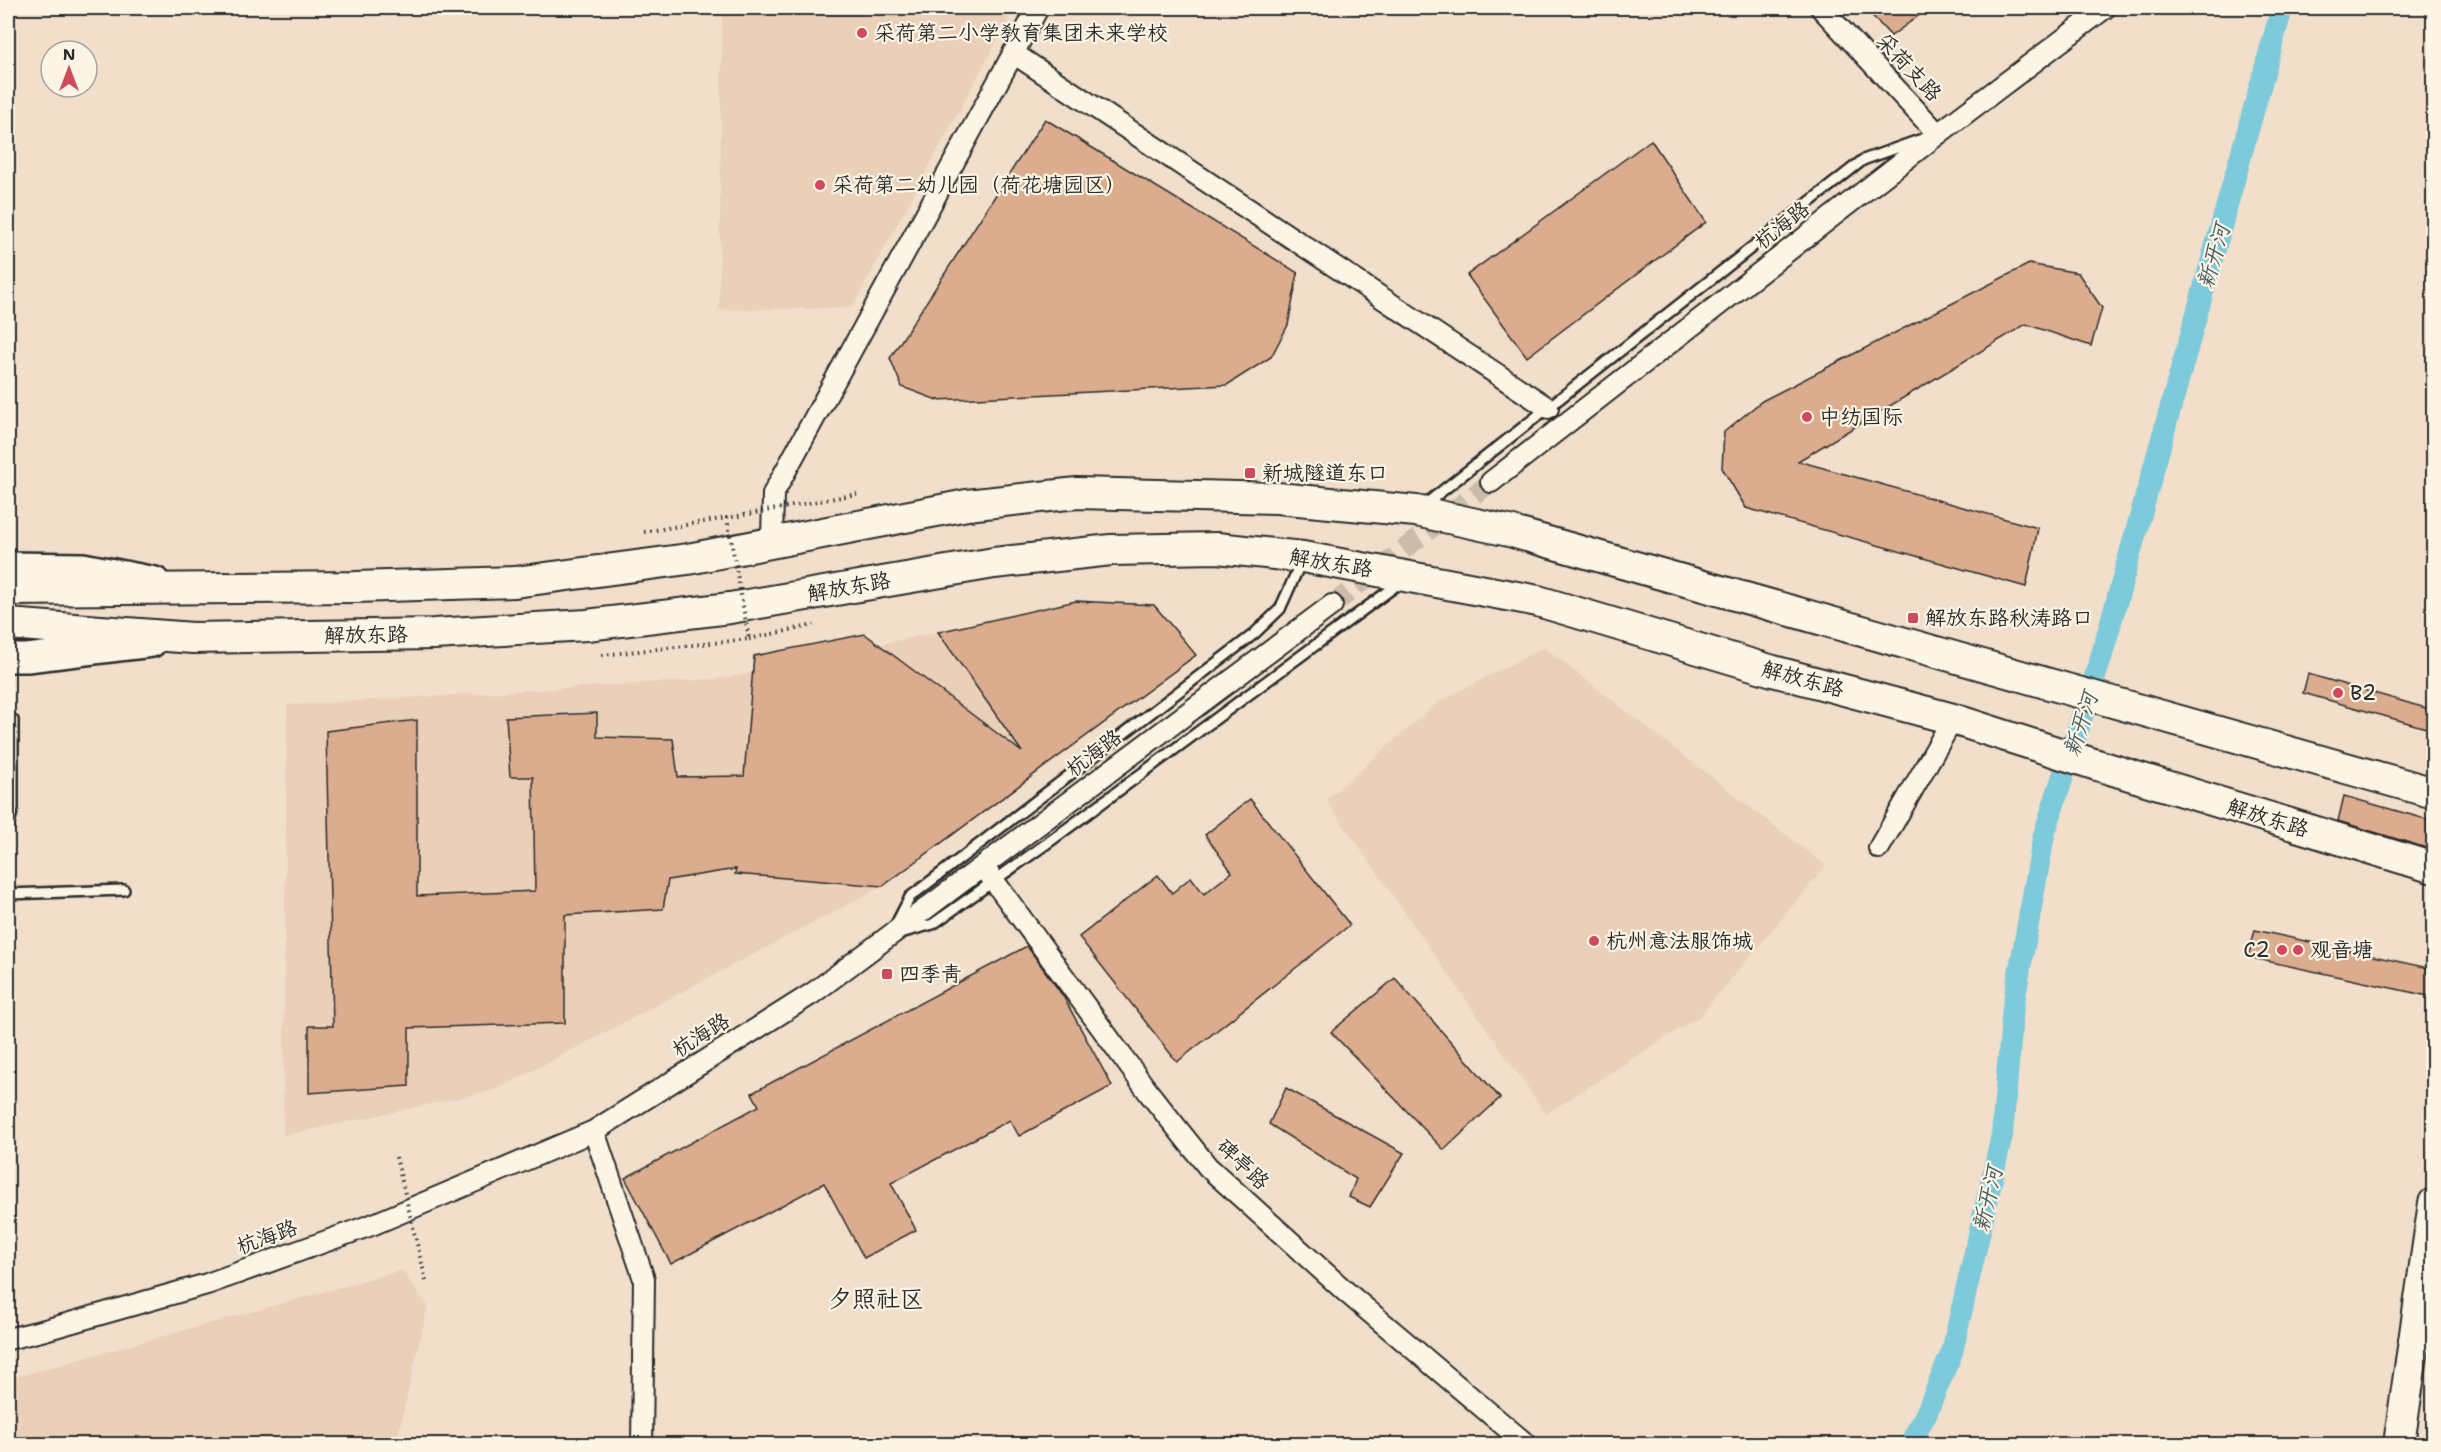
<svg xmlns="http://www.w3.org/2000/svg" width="2441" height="1452" font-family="'Shantell Sans','LXGW WenKai TC',sans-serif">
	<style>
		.built { fill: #ebd0b9 }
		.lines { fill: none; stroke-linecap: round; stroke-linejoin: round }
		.canal { stroke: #7dcadb; stroke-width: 22 }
		.building { fill: #dcac8e; stroke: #2b2b2b; stroke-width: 1.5 }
		.street-tunnel { stroke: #cabbab; stroke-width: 20; stroke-dasharray: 20 10; stroke-linecap: butt }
		.lane-casing { stroke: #2b2b2b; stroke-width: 14 }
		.street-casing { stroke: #2b2b2b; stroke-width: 24 }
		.secondary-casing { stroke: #2b2b2b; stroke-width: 32 }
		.primary-casing { stroke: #2b2b2b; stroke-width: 34 }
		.path { stroke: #2b2b2b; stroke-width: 4; stroke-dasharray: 1.5 4.5; stroke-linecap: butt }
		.lane { stroke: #fcf5e5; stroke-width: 9 }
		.street { stroke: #fcf5e5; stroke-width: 20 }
		.secondary { stroke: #fcf5e5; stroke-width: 27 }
		.primary { stroke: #fcf5e5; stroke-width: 30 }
		.primary-bridge-casing { stroke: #2b2b2b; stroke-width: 34; stroke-linecap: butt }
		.path-bridge { stroke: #2b2b2b; stroke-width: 4; stroke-dasharray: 1.5 4.5; stroke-linecap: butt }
		.primary-bridge { stroke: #fcf5e5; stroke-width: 30 }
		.poi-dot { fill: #d1495b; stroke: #fcf5e5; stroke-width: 2 }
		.labels { text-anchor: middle; stroke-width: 4.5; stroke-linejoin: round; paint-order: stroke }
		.poi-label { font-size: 21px; fill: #2b2b2b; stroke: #fcf5e5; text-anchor: start }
		.street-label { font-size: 21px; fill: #2b2b2b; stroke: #fcf5e5 }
		.water-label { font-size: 22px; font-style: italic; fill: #445b60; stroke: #fcf5e5 }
		.quarter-label { font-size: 24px; fill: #2b2b2b; stroke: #fcf5e5 }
	</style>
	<rect width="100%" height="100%" fill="#f2dfcb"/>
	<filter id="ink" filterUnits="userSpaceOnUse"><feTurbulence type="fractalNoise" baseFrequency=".0167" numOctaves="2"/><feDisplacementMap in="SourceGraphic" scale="12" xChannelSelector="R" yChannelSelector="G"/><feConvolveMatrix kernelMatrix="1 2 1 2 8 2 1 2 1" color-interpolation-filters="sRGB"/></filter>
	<g filter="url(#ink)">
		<path class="built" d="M722,8h293l-163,300 -133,2z
			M1076,601l78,4 42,50 -313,231 -387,204 -213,46 4,-431 441,-27z
			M1544,647l282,219 -126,150 -154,98 -220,-314 112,-98z
			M402,1270l26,36 -32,138h-388v-65z"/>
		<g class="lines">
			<path class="canal" d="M1910,1444l16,-30 26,-62 50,-217 11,-128 31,-172 56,-174 182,-653"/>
		</g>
		<path class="building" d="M1865,8h64l-38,28z
			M1045,119l253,154 -10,52 -17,32 -44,28 -290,15 -35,-13 -12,-29z
			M1651,140l55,82 -179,135 -60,-82z
			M2029,264l49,9 24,35 -11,38 -65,-22 -228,137 240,67 -12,59 -280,-79 -24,-40 2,-36 38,-31z
			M1076,601l78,4 42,50 -313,231 -148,-12 1,-5 -68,11 -5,29 -98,6v108l-156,5v58l-100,7v-67h24l-7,-295 91,-11v176l118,-5 -2,-114h-23l-4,-60 91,-4v24l76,2 5,38 66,-1 10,-120 111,-22 157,118 -84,-120z
			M2308,674l125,36v20l-130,-37z
			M2344,796l89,25v29l-95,-29z
			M1250,799l100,126 -173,137 -98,-125 79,-62 14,18 19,-16 13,17 28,-22 -27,-37z
			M2255,930l178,39v28l-185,-40z
			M1027,946l36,50 49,90 -93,50 -9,-16 -119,63 25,47 -52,28 -40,-75 -153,81 -46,-86 134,-72 -7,-13z
			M1395,978l105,120 -56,52 -113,-118z
			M1286,1088l118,65 -34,54 -21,-10 7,-18 -87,-55z"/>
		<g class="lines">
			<path class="street-tunnel" d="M1332,605l159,-123"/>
			<defs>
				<path id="lane" d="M1423,506l440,-346 56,-20
					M8,828l5,-20v-88
					M8,894l116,-4
					M895,926l15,-29 344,-263 26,-25 21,-47
					M904,932l29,-8 120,-85 348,-257"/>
				<path id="street" d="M1821,8l117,126
					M1013,53l535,355
					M1491,482l447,-348 167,-126
					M772,542l1,-48 265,-486
					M1879,848l74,-129
					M983,866l166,227 59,74 137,124 181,153
					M594,1131l50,148 -2,165
					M8,1339l37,-9 162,-46 167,-60 220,-93 219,-138 519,-388"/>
				<path id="secondary" d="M8,566l75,1 72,14
					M8,658h19l125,-15"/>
				<path id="primary" d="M8,590l347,-3 160,-5 173,-23 279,-54 110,-12 200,5 139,13 93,20 925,262
					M8,624l185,14 241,-4 153,-9 143,-17 264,-45 117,-13 106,-2 86,9 235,44 235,70 180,48 81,26
					M2097,765l337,103
					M2399,1444l35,-241"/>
			</defs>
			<use href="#lane" class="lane-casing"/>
			<use href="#street" class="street-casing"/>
			<use href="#secondary" class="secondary-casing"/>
			<use href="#primary" class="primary-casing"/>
			<path class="path" d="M644,532l83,-14
				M749,639l65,-14"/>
			<use href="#lane" class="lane"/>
			<use href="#street" class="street"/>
			<use href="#secondary" class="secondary"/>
			<use href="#primary" class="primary"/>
			<defs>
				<path id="primary-bridge" d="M2034,745l63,20"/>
			</defs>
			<use href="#primary-bridge" class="primary-bridge-casing"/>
			<path class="path-bridge" d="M602,655l147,-16 -22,-121 130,-24
				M396,1157l31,128"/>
			<use href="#primary-bridge" class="primary-bridge"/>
		</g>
	</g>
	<g class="poi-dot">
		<circle cx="862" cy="33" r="6"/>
		<circle cx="820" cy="185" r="6"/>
		<circle cx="1807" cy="417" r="6"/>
		<rect x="1244" y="467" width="12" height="12" rx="3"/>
		<rect x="1907" y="612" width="12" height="12" rx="3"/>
		<circle cx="2338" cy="693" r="6"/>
		<circle cx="1594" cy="941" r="6"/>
		<circle cx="2282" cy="950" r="6"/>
		<circle cx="2298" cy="950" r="6"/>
		<rect x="881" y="968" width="12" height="12" rx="3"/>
	</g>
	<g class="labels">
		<g class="poi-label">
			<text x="874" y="40">采荷第二小学教育集团未来学校</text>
			<text x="832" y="192">采荷第二幼儿园（荷花塘园区）</text>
			<text x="1819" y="424">中纺国际</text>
			<text x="1262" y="480">新城隧道东口</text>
			<text x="1925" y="625">解放东路秋涛路口</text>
			<text x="2350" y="700">B2</text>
			<text x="1606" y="948">杭州意法服饰城</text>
			<text x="2270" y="957" text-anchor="end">C2</text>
			<text x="2310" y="957">观音塘</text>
			<text x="899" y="981">四季青</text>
		</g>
		<g class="street-label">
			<text transform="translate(1909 67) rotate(47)" y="7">采荷支路</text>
			<text transform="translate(1782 225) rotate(-38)" y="7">杭海路</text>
			<text transform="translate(1331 563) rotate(9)" y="7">解放东路</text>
			<text transform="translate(849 587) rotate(-10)" y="7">解放东路</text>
			<text transform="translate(366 635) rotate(-1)" y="7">解放东路</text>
			<text transform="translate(1803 679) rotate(15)" y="7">解放东路</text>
			<text transform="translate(1094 753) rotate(-37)" y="7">杭海路</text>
			<text transform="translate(2268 818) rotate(17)" y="7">解放东路</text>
			<text transform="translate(701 1035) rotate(-32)" y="7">杭海路</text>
			<text transform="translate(1243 1164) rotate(44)" y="7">碑亭路</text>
			<text transform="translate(267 1237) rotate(-20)" y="7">杭海路</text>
		</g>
		<g class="water-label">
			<text transform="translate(2213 256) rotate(-74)" y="8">新开河</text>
			<text transform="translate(2080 724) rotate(-72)" y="8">新开河</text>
			<text transform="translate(1987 1199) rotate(-77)" y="8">新开河</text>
		</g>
		<g class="quarter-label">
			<text x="876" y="1307">夕照社区</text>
		</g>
	</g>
	<rect width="2441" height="1452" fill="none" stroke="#fcf5e5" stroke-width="30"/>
	<rect x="15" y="15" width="2411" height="1422" fill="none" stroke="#2b2b2b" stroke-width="2" filter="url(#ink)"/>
	<g transform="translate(69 69)"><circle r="28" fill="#fcf5e5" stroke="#a8a49b" stroke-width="1.5"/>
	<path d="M0-4.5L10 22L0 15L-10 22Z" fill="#d1495b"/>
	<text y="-9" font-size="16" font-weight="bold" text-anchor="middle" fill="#2b2b2b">N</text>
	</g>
</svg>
